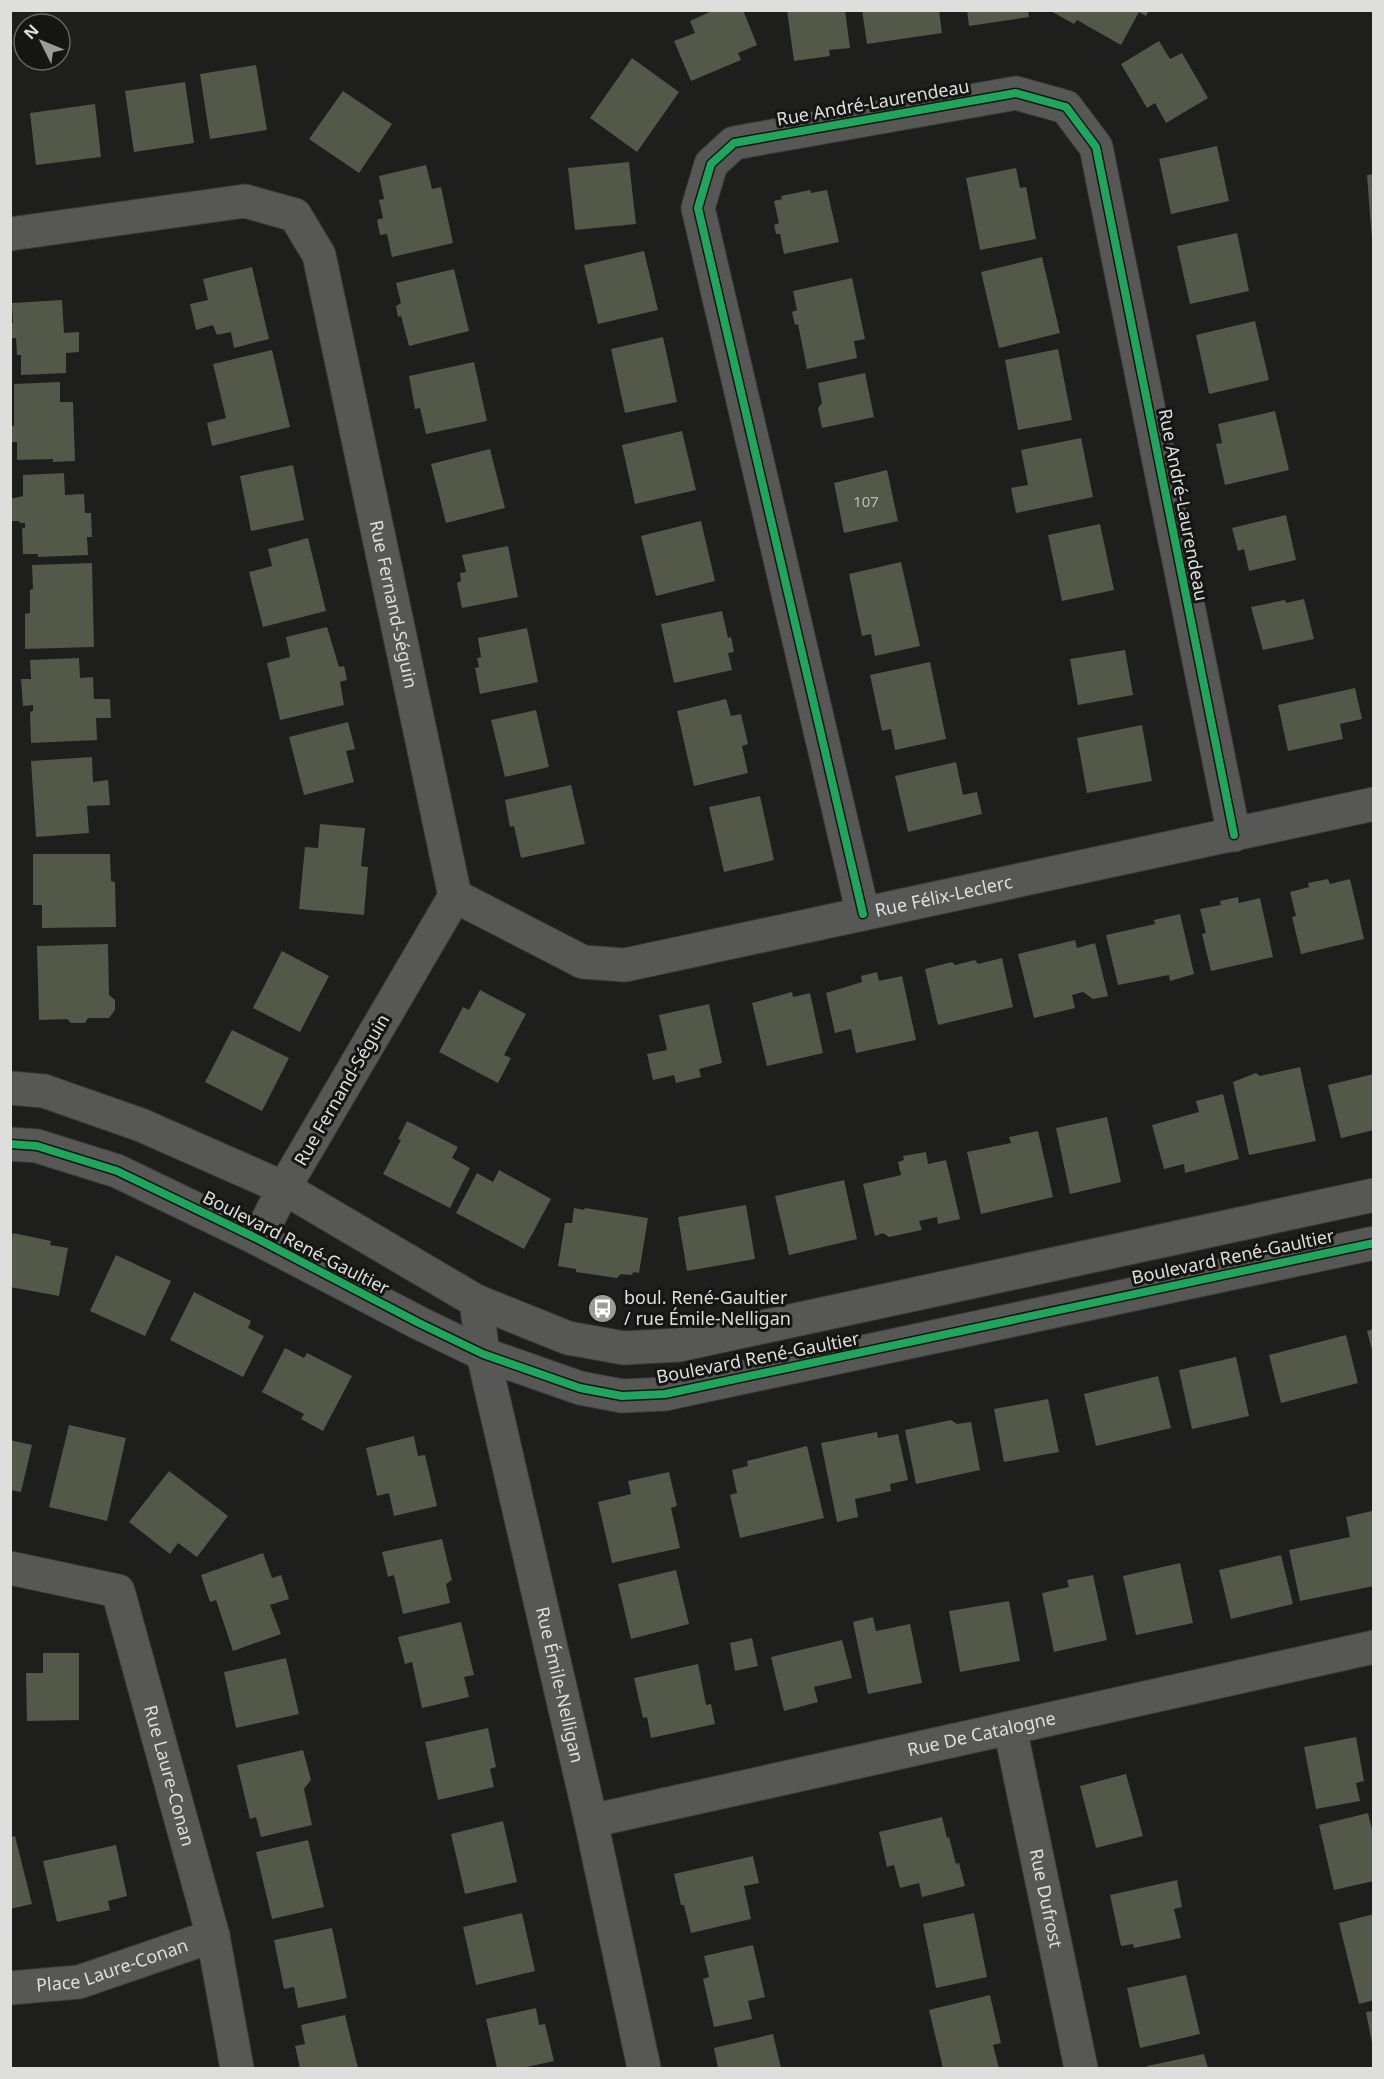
<svg xmlns="http://www.w3.org/2000/svg" width="1384" height="2079" font-family="'Noto Sans',sans-serif">
	<style>
		.building { fill: #535848 }
		.lines { fill: none; stroke-linecap: round; stroke-linejoin: round }
		.minor-casing { stroke: #3b3b3a; stroke-width: 35 }
		.tertiary-casing { stroke: #3b3b3a; stroke-width: 35 }
		.minor { stroke: #575756; stroke-width: 33 }
		.tertiary { stroke: #575756; stroke-width: 33 }
		.cycleway-casing { stroke: #151513; stroke-width: 11 }
		.cycleway { stroke: #20a55d; stroke-width: 8 }
		.labels { text-anchor: middle; stroke-width: 6; stroke-linejoin: round; paint-order: stroke }
		.number-label { font-size: 15px; fill: #bbbdb8 }
		.street-label { font-size: 18px; fill: #dedfdd; stroke: #151513 }
		.poi-label { font-size: 18px; fill: #dedfdd; stroke: #151513; text-anchor: start }
	</style>
	<rect width="100%" height="100%" fill="#1e1e1d"/>
	<path class="building" d="M714,10h29l14,35 -19,8 3,7 -50,21 -17,-40 21,-8 -5,-12z
		M787,10h58l5,38 -21,2 1,6 -36,5z
		M862,10h77l3,23 -75,11z
		M967,10h61l1,7 -60,9z
		M1049,10h100l-3,6 -7,-4 -18,33 -44,-25 -3,4z
		M1159,41l11,18 12,-6 26,45 -42,25 -11,-20 -8,5 -26,-44z
		M632,58l47,34 -42,60 -47,-34z
		M256,65l11,65 -57,9 -10,-65z
		M185,82l9,61 -60,9 -9,-61z
		M343,91l49,33 -33,49 -50,-34z
		M95,104l6,53 -65,8 -6,-52z
		M1217,146l12,55 -58,13 -12,-55z
		M629,162l7,62 -61,6 -7,-62z
		M426,165l6,24 9,-2 12,56 -61,14 -5,-23 -7,1 -3,-15 6,-2 -4,-18 5,-1 -5,-23z
		M1016,168l4,20 6,-1 10,52 -56,11 -14,-72z
		M1374,174v66h-2l-5,-65z
		M810,190l1,3 16,-3 12,52 -55,12 -4,-20h-4l-2,-9 5,-2 -5,-22 8,-2 -1,-3z
		M1237,233l12,58 -59,13 -13,-58z
		M644,251l14,59 -60,14 -14,-59z
		M1042,257l18,76 -61,15 -18,-76z
		M252,267l17,72 -35,9 -3,-16 -14,3 -4,-10 -17,5 -6,-26 18,-4 -5,-21z
		M454,269l15,62 -60,15 -8,-30 -3,1 -2,-11 5,-3 -5,-20z
		M852,278l13,61 -11,2 3,17 -50,11 -9,-45 -3,1 -3,-13 5,-2 -4,-19z
		M62,300l2,33 15,-1v20l-13,1v20l-45,2v-20h-4l-1,-17h-6v-15h3l-1,-20z
		M1255,321l14,59 -60,14 -13,-59z
		M663,337l14,65 -52,11 -14,-64z
		M1058,349l14,71 -54,10 -13,-70z
		M272,350l18,77 -78,19 -5,-23 19,-5 -13,-54z
		M474,362l13,59 -61,13 -6,-26 -5,1 -6,-33z
		M865,373l9,44 -52,11 -4,-20 4,-5 -4,-20z
		M60,382v20h13l2,59 -22,1v-3l-36,1v-18h-7v-16h4v-42z
		M1275,411l14,59 -64,15 -9,-41 6,-1 -4,-19z
		M682,431l14,59 -61,14 -13,-59z
		M1081,438l12,59 -77,16 -5,-25 17,-3 -7,-35z
		M490,449l15,59 -59,15 -15,-59z
		M293,465l11,55 -53,11 -11,-55z
		M887,470l11,51 -54,12 -10,-50z
		M64,473l1,22 19,-1 1,19h6l1,24h-5l1,18 -50,2v-3h-15l-1,-26h3v-5h-5l-1,-2h-9v-22l13,-3v-21z
		M1286,515l10,45 -47,11 -5,-22 -6,2 -6,-23z
		M701,521l14,60 -59,15 -15,-60z
		M1100,524l14,66 -52,11 -14,-66z
		M308,538l18,73 -63,16 -14,-55 23,-6 -4,-17z
		M508,546l10,51 -56,11 -5,-25 4,-2 -1,-8 6,-1 -4,-17z
		M901,562l19,84 -45,10 -4,-22 -9,2 -13,-62z
		M92,563l2,84 -69,2v-35l5,-1v-23l3,-1 -1,-24z
		M1304,599l10,40 -51,11 -12,-43 34,-7 1,3z
		M722,611l6,27 3,-1 3,15 -6,1 4,17 -58,13 -13,-59z
		M327,627l12,40 5,-1 3,14 -7,2 4,23 -64,15 -13,-57 23,-6 -4,-20z
		M527,628l11,54 -58,12 -5,-26 4,-1 -2,-9 4,-1 -3,-19z
		M1125,650l8,45 -55,10 -8,-46z
		M79,658l1,20 13,-1 1,22h16l1,19h-15l1,22 -66,3 -1,-31 3,-1v-6l-10,1 -2,-27h10l-1,-19z
		M930,662l16,77 -51,11 -4,-21 -9,2 -12,-56z
		M1355,688l7,31 -22,5 3,15 -55,12 -10,-46z
		M726,699l5,17 10,-2 7,30 -6,2 6,27 -54,13 -17,-75z
		M536,710l13,57 -44,10 -14,-57z
		M348,722l7,27 -9,2 8,31 -50,13 -15,-58z
		M1142,725l10,56 -65,12 -10,-55z
		M92,757l1,25 15,-2 2,25 -23,1 2,27 -53,4 -5,-76z
		M956,762l7,33 14,-3 5,22 -74,18 -13,-56z
		M571,785l14,59 -64,14 -7,-32 -4,1 -5,-27z
		M760,796l14,64 -50,12 -15,-65z
		M320,824l45,4 -4,38 7,1 -4,48 -65,-6 6,-62 13,1z
		M33,854h77l1,27 4,1 1,45 -74,1v-23h-9z
		M1328,879l2,5 20,-5 14,60 -63,15 -9,-37 4,-1 -6,-24 19,-5 -1,-4z
		M1238,897l1,6 21,-5 13,59 -62,14 -9,-37 4,-1 -6,-24 21,-4 -1,-4z
		M1180,914l14,60 -24,7 -1,-6 -51,10 -12,-50 49,-11 -1,-4z
		M1075,940l2,8 18,-5 13,53 -15,3 -10,-7 -11,3 3,13 -41,10 -16,-64z
		M108,944l1,51 6,5v10l-6,8h-21l-3,5h-14l-4,-4 -28,1 -2,-74z
		M282,951l47,25 -29,56 -47,-24z
		M1002,958l11,49 -75,18 -13,-56 27,-7 3,3 20,-5 3,4z
		M877,972l2,9 23,-5 14,64 -60,13 -5,-24 -16,4 -9,-40 36,-11 -1,-6z
		M480,990l46,24 -22,41 7,3 -13,25 -59,-31 24,-45 6,3z
		M792,992l1,5 17,-4 13,60 -56,13 -15,-63z
		M709,1004l13,59 -23,6 2,8 -25,6 -2,-8 -21,5 -6,-26 20,-4 -8,-35z
		M232,1030l57,28 -27,53 -57,-29z
		M1300,1067l16,74 -67,14 -16,-73 23,-9 4,3z
		M1374,1074v56l-33,8 -13,-53z
		M1223,1094l16,65 -54,14 -1,-9 -20,5 -12,-44 47,-13 -3,-11z
		M1107,1117l14,65 -51,12 -14,-66z
		M407,1121l51,26 -6,11 18,10 -20,40 -67,-34 18,-34 -3,-1z
		M1038,1131l15,66 -72,17 -14,-62 44,-9 -2,-6z
		M926,1152l2,12 18,-4 14,59 -22,5 -1,-7 -18,4 3,9 -33,7 -6,-4 -8,3 -12,-52 38,-9 -3,-13 6,-2 -1,-4z
		M499,1170l52,29 -27,50 -68,-36 21,-40 16,9z
		M844,1180l13,59 -68,16 -14,-59z
		M746,1205l9,54 -68,12 -9,-54z
		M574,1208l10,2 1,-2 63,10 -9,55 -5,-1 -3,3 -10,-1 -4,4 -41,-6v-3l-18,-3 7,-43h7z
		M13,1233l38,8 -1,4 18,3 -9,48 -49,-9v-42z
		M116,1255l55,26 -26,55 -55,-25z
		M194,1292l57,29 -3,7 16,8 -21,41 -73,-37z
		M1374,1329v25h-1l-6,-23z
		M1346,1335l12,48 -77,20 -12,-48z
		M285,1348l19,10 3,-5 45,23 -29,55 -22,-12 3,-5 -42,-22z
		M1236,1357l13,59 -57,13 -13,-59z
		M1158,1376l13,52 -75,18 -12,-52z
		M1048,1399l11,53 -55,10 -10,-53z
		M951,1420l6,4 14,-2 9,48 -64,14 -11,-54z
		M69,1425l57,13 -19,83 -58,-14z
		M877,1432l1,6 20,-4 10,46 -18,4 1,7 -36,8 3,18 -21,5 -16,-79z
		M414,1436l4,20 7,-1 12,51 -43,10 -5,-23 -12,3 -11,-48z
		M10,1440l22,5 -11,47 -11,-2z
		M807,1446l17,72 -84,20 -10,-43 7,-2 -5,-23 16,-4 -1,-5z
		M169,1471l59,45 -31,41 -19,-14 -8,11 -41,-32z
		M669,1472l8,34 -6,2 9,40 -68,15 -14,-61 33,-8 -3,-13z
		M1372,1511l2,10v65l-74,15 -11,-51 61,-13 -4,-20z
		M442,1539l10,41 -6,4 4,19 -47,11 -9,-39 -6,2 -6,-25z
		M263,1553l9,25 9,-3 8,24 -19,6 11,29 -48,17 -17,-51 -6,2 -9,-27z
		M1281,1555l12,49 -62,15 -12,-49z
		M1180,1563l13,60 -57,12 -13,-59z
		M676,1570l13,54 -58,15 -13,-55z
		M1093,1575l14,65 -53,12 -12,-59 27,-6 -2,-7z
		M1009,1601l11,60 -60,11 -11,-61z
		M873,1617l3,14 34,-7 12,59 -54,11 -15,-72z
		M461,1622l13,53 -10,2 5,20 -47,11 -10,-46 -7,2 -7,-27z
		M752,1638l6,28 -23,5 -5,-28z
		M842,1640l10,38 -38,9 4,15 -34,9 -13,-54z
		M43,1653h36v67l-52,1 -1,-48h17z
		M286,1658l13,56 -63,14 -12,-56z
		M698,1664l8,41 5,-1 4,20 -64,14 -4,-21 -4,1 -9,-40z
		M488,1728l8,39 -6,2 4,18 -56,13 -13,-58z
		M1356,1737l8,44 -8,2 4,18 -44,8 -12,-62z
		M303,1750l8,30 -7,9 8,36 -51,12 -5,-20 -6,2 -13,-54z
		M1126,1774l17,62 -47,12 -16,-62z
		M1368,1813l6,25v43l-40,9 -15,-65z
		M942,1817l5,21 2,-1 7,27 3,-1 6,23 -43,11 -3,-14 -19,5 -6,-23 -7,2 -8,-35z
		M503,1821l14,61 -52,12 -14,-60z
		M15,1836l17,68 -22,5v-72z
		M308,1840l16,67 -52,12 -16,-67z
		M116,1845l11,51 -19,5 2,9 -53,12 -14,-61z
		M753,1856l6,27 -15,3 7,33 -60,14 -7,-28h-3l-7,-31z
		M1177,1880l5,27 -8,2 7,29 -47,10 -1,-4 -12,2 -11,-51z
		M522,1913l13,58 -59,14 -13,-58z
		M974,1913l13,64 -51,11 -13,-64z
		M1374,1914v86l-15,4 -20,-81z
		M332,1928l15,70 -49,10 -4,-21 -10,2 -10,-49z
		M753,1945l12,52 -17,4 4,18 -38,8 -11,-48 6,-2 -5,-21z
		M1186,1975l14,59 -60,14 -13,-60z
		M990,1995l11,48 -8,2 6,23h-56l-14,-58z
		M536,2008l3,17 6,-1 9,37 -32,7h-25l-11,-49z
		M1374,2011v32h-2l-6,-31z
		M345,2015l13,53h-58l-5,-22 10,-2 -4,-19z
		M773,2034l8,34h-63l-4,-20z
		M1204,2054l4,14h-61v-2z"/>
	<g class="lines">
		<defs>
			<g id="minor">
				<path id="s1" d="M10,234l235,-33 50,14 24,40 136,641 -171,292 -26,51"/>
				<path id="s2" d="M455,896l128,66 42,3 749,-161"/>
				<path d="M863,914l-165,-706 13,-44 23,-21 282,-50 50,14 30,40 138,688"/>
				<path id="s3" d="M476,1301l7,53 108,467 53,247"/>
				<path id="s4" d="M10,1568l108,23 95,345 24,132"/>
				<path id="s5" d="M1010,1728l71,340"/>
				<path id="s6" d="M591,1821l783,-174"/>
				<path id="s7" d="M10,1988l69,-6 134,-46"/>
			</g>
			<path id="tertiary" d="M10,1088l34,3 97,34 143,63 192,113 92,37 56,10 55,-3 695,-150
				M10,1144l27,2 80,25 141,68 161,84 64,31 97,34 42,8 43,-2 709,-151"/>
		</defs>
		<use href="#minor" class="minor-casing"/>
		<use href="#tertiary" class="tertiary-casing"/>
		<use href="#minor" class="minor"/>
		<use href="#tertiary" class="tertiary"/>
		<defs>
			<path id="cycleway" d="M863,914l-165,-706 13,-44 23,-21 282,-50 50,14 30,40 138,688
				M10,1144l27,2 80,25 141,68 161,84 64,31 97,34 42,8 43,-2 709,-151"/>
		</defs>
		<use href="#cycleway" class="cycleway-casing"/>
		<use href="#cycleway" class="cycleway"/>
	</g>
	<defs>
		<symbol id="bus-disc" viewBox="-11 -11 22 22"><circle r="9.5" fill="#9b9b9a" stroke="#151513"/><path d="M-5-6H5V4H4V6H2V4H-2V6H-4V4H-5ZM-3.5-4V0h7V-4ZM-3.5 1.2v1.5H-2V1.2ZM2 1.2v1.5H3.5V1.2Z" fill="#fff"/></symbol>
	</defs>
	<g fill-rule="evenodd">
		<use href="#bus-disc" x="586" y="1292" width="33" height="33"/>
	</g>
	<g class="labels">
		<g class="number-label">
			<text x="866" y="507">107</text>
		</g>
		<g class="street-label">
			<text transform="translate(873 103) rotate(-10)" y="6">Rue André-Laurendeau</text>
			<text transform="translate(1183 505) rotate(79)" y="6">Rue André-Laurendeau</text>
			<text dy="6" stroke="none"><textPath href="#s1" startOffset="693">Rue Fernand-Séguin</textPath></text>
			<text dy="6" stroke="none"><textPath href="#s2" startOffset="512">Rue Félix-Leclerc</textPath></text>
			<text transform="translate(342 1090) rotate(-60)" y="6">Rue Fernand-Séguin</text>
			<text transform="translate(296 1243) rotate(27)" y="6">Boulevard René-Gaultier</text>
			<text transform="translate(1233 1257) rotate(-12)" y="6">Boulevard René-Gaultier</text>
			<text transform="translate(758 1358) rotate(-11)" y="6">Boulevard René-Gaultier</text>
			<text dy="6" stroke="none"><textPath href="#s3" startOffset="393">Rue Émile-Nelligan</textPath></text>
			<text dy="6" stroke="none"><textPath href="#s6" startOffset="400">Rue De Catalogne</textPath></text>
			<text dy="6" stroke="none"><textPath href="#s4" startOffset="302">Rue Laure-Conan</textPath></text>
			<text dy="6" stroke="none"><textPath href="#s5" startOffset="174">Rue Dufrost</textPath></text>
			<text dy="6" stroke="none"><textPath href="#s7" startOffset="105">Place Laure-Conan</textPath></text>
		</g>
		<g class="poi-label">
			<text x="624" y="1304">boul. René-Gaultier<tspan x="624" dy="21">/ rue Émile-Nelligan</tspan></text>
		</g>
	</g>
	<rect width="1384" height="2079" fill="none" stroke="#dedfdd" stroke-width="24"/>
	<g transform="translate(42 42) rotate(313)"><circle r="28" fill="#151513" stroke="#656664" stroke-width="1.5"/>
	<path d="M0-4.5L10 22L0 15L-10 22Z" fill="#9b9b9a"/>
	<text y="-9" font-size="16" font-weight="bold" text-anchor="middle" fill="#dedfdd">N</text>
	</g>
</svg>
